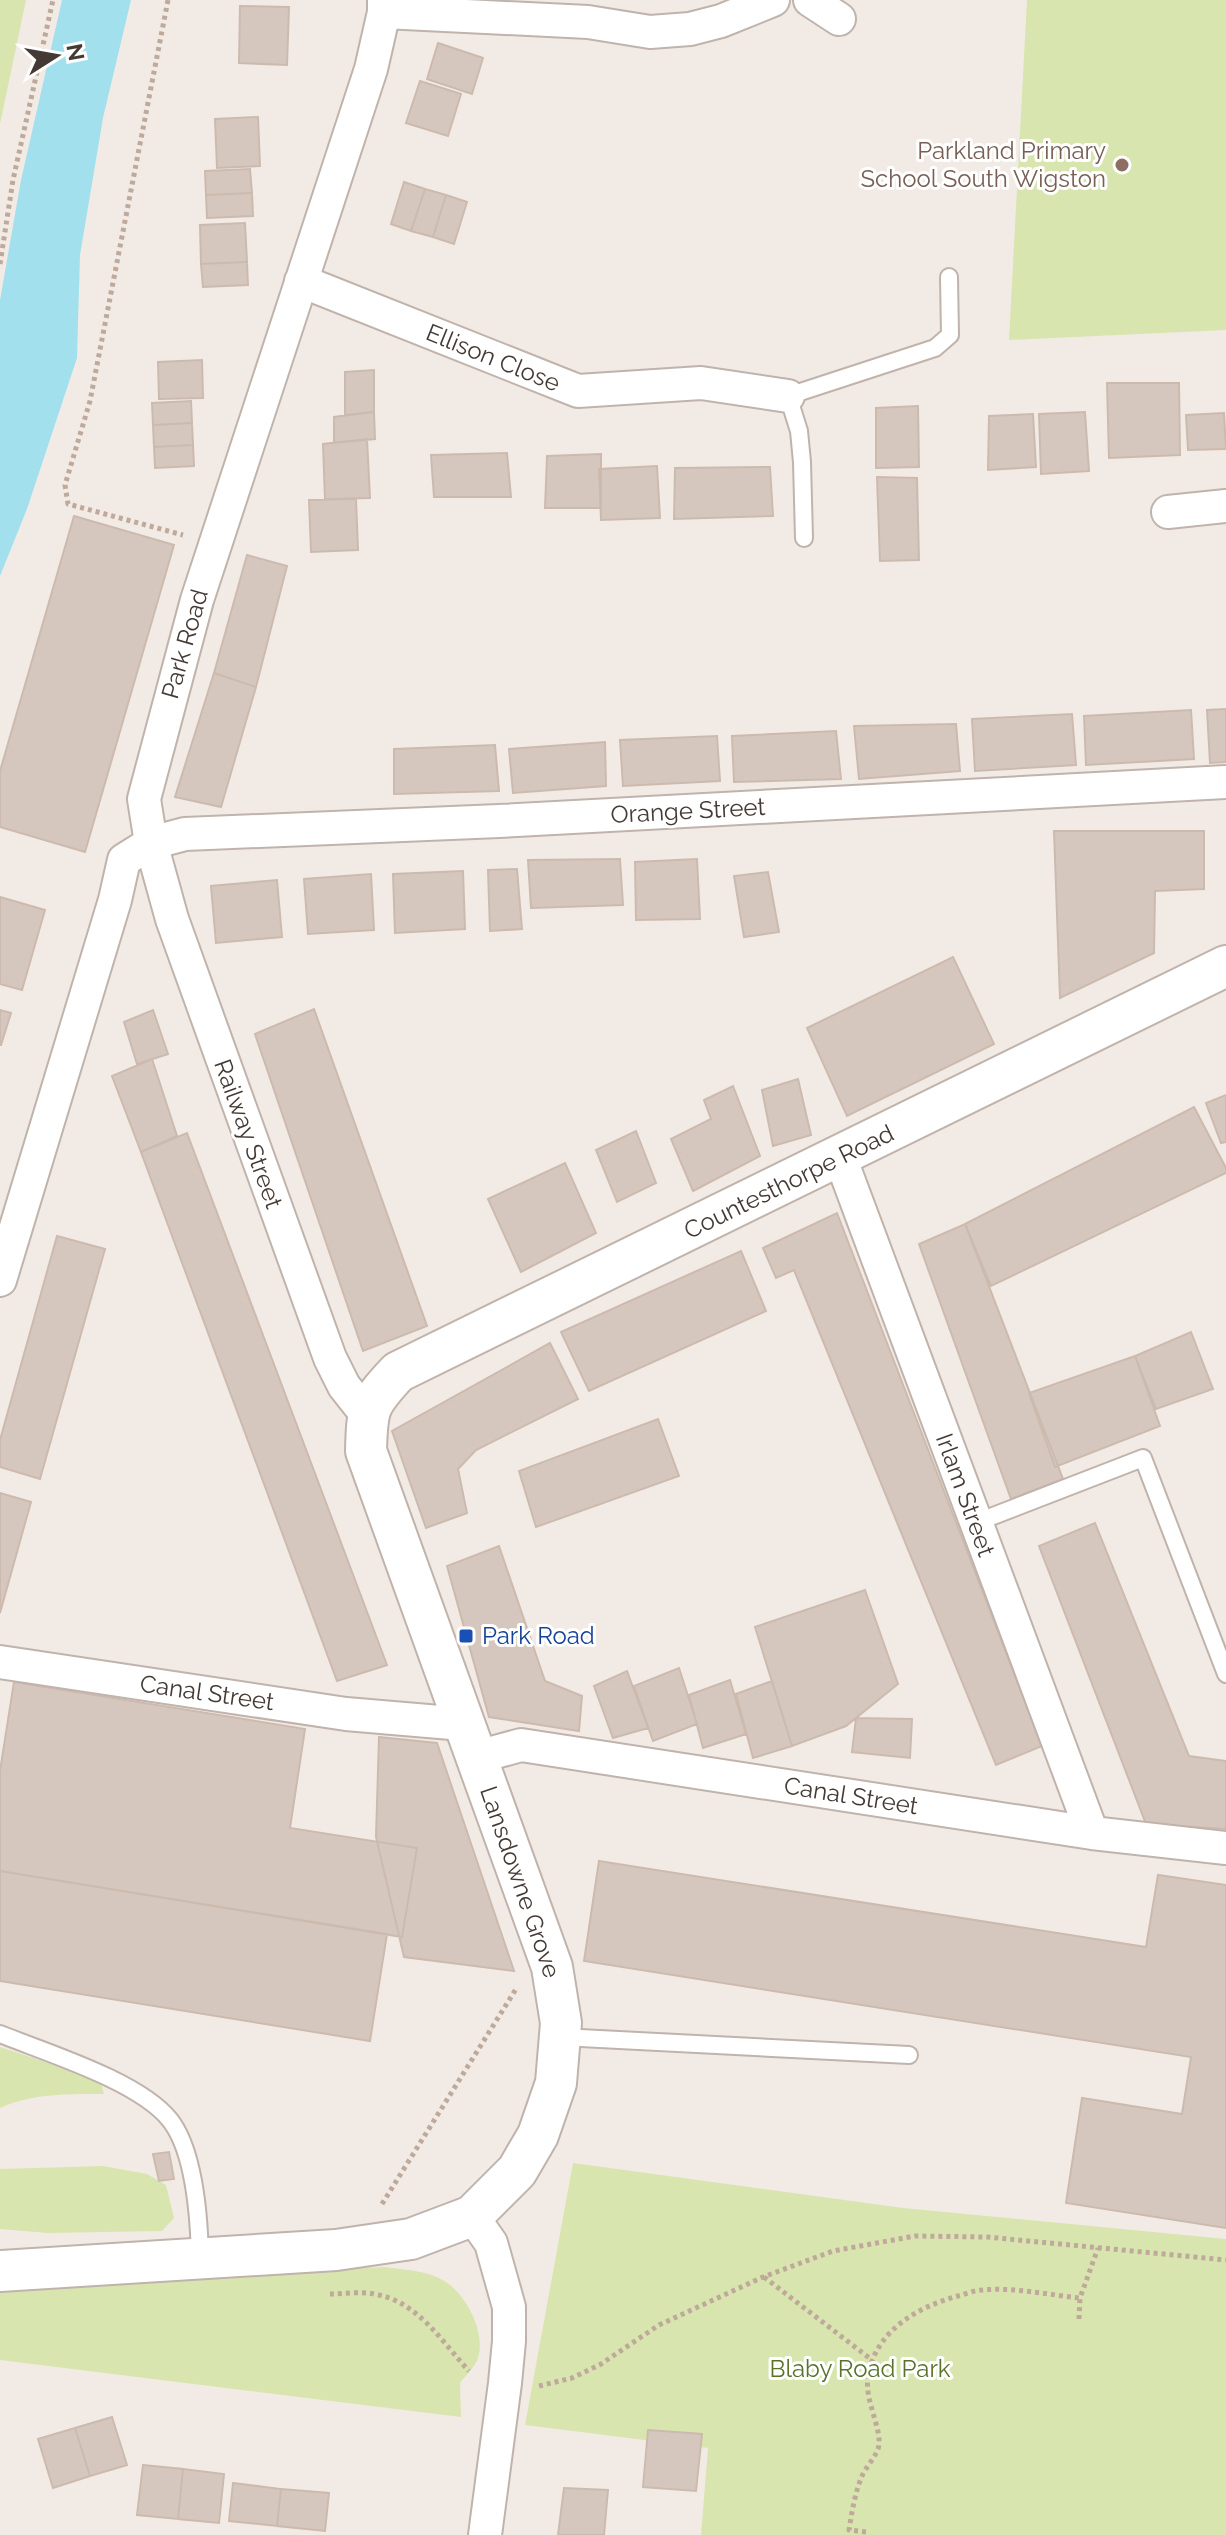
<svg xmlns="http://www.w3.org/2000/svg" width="1226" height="2535" font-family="Raleway,sans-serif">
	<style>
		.green { fill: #d9e5af }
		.water { fill: #a3e0ed }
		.building { fill: #d6c7be; stroke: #cdbaae; stroke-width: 2 }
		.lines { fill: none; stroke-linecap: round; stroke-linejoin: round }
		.service-casing { stroke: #c0b3ab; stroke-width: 20 }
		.minor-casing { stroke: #c0b3ab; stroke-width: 36 }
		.tertiary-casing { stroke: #c0b3ab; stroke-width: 44 }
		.path { stroke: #bea99a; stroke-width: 5; stroke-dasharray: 4 4; stroke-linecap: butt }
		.service { stroke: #fff; stroke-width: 16 }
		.minor { stroke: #fff; stroke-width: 32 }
		.tertiary { stroke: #fff; stroke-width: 40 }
		.education-dot { fill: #8d6e63; stroke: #fff; stroke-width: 3 }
		.transit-dot { fill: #1a4fb4; stroke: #fff; stroke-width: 3 }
		.labels { text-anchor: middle; stroke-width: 6; stroke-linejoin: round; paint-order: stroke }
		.education-label { font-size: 24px; fill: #785e54; stroke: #fff; text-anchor: end }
		.street-label { font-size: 24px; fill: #443a35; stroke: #fff }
		.transit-label { font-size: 24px; fill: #164399; stroke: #fff; text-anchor: start }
		.park-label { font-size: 24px; fill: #57732b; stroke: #fff }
	</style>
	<rect width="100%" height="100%" fill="#f2ebe5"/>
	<path class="green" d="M0,0h26l-26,124z
		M1027,0h199v330l-217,10z
		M0,2047l100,33 4,14c-35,0 -71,-1 -104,14z
		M573,2163l330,45 323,31v296h-525l7,-87 -183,-23z
		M103,2166l44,8 19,11 8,33 -12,13 -114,2 -48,-4v-60z
		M385,2267c20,3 43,3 61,15 21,14 40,51 32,76 -3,9 -13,18 -18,25l1,34 -461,-57v-70l62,-8z"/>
	<path class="water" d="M62,0h69l-28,118 -23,137 -3,103 -50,151 -27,67v-276l21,-120z"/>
	<path class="building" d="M240,6l49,1 -2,58 -48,-2z
		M438,43l45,15 -11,36 -45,-15z
		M420,81l41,13 -13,42 -42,-13z
		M258,117l2,49 -43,2 -2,-49z
		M250,169l2,24 -46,2 -1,-24z
		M404,182l21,7 -14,42 -20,-7z
		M425,189l21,6 -13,42 -22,-6z
		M252,193l1,23 -46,2 -1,-23z
		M446,195l21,7 -13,42 -21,-7z
		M245,223l2,39 -46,2 -1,-39z
		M247,262l1,23 -45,2 -2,-23z
		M202,360l1,38 -44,1 -1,-37z
		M374,370v42l-29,3v-43z
		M1107,383h72l1,72 -71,3z
		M191,401l1,22 -39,2 -1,-22z
		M918,406l1,61 -43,1v-60z
		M374,412l1,27 -41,4v-26z
		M1085,412l4,59 -48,3 -2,-60z
		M1224,413l2,36 -38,1 -2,-35z
		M1033,414l3,53 -48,3 1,-54z
		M192,423l1,22 -39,2 -1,-22z
		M367,439l3,59 -45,1 -2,-55z
		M193,445l1,21 -39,2 -1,-21z
		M507,453l4,44h-77l-3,-42z
		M601,454v54h-56l2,-52z
		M657,466l3,52 -59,2 -2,-51z
		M770,467l3,49 -99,3 1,-51z
		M877,477l40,1 2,82 -39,1z
		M356,499l2,51 -47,2 -2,-52z
		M74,516l100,29 -89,307 -85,-25v-56z
		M247,555l40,11 -31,121 -42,-14z
		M214,673l42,14 -35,120 -46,-10z
		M1226,709v53l-16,1 -3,-53z
		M1191,710l3,49 -108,6 -2,-49z
		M1072,714l4,51 -101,6 -3,-52z
		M956,724l4,47 -101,8 -5,-53z
		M836,731l5,48 -107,3 -2,-46z
		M717,736l3,45 -97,5 -3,-46z
		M605,742l1,44 -93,7 -4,-44z
		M495,745l4,46 -105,3v-45z
		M1054,831h150v58l-49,2 -1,62 -94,45z
		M620,859l3,46 -92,3 -3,-48z
		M697,859l3,60 -64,1 -1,-58z
		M517,869l5,60 -32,2 -2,-61z
		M463,871l2,58 -70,4 -2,-59z
		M768,872l11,60 -35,5 -10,-61z
		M371,874l3,56 -66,4 -4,-55z
		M277,880l5,57 -66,6 -5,-57z
		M0,897l45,13 -23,80 -22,-6z
		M953,957l41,87 -147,72 -40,-88z
		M314,1009l113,317 -64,25 -108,-317z
		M0,1010l11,3 -10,32h-1z
		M153,1010l15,44 -31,10 -13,-42z
		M152,1059l25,77 -36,16 -29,-76z
		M798,1079l13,56 -38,11 -11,-56z
		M733,1086l27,70 -67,35 -22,-52 40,-20 -7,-19z
		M1226,1095v47l-5,1 -15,-40z
		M1194,1107l32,61v5l-235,113 -26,-62z
		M636,1131l20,52 -39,19 -21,-52z
		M187,1133l200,532 -50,16 -196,-529z
		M565,1163l31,70 -75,39 -33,-73z
		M837,1213l205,533 -46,19 -202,-495 -18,8 -13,-30z
		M965,1224l98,255 -52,20 -92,-255z
		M57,1236l48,13 -65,230 -40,-12v-27z
		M741,1251l25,60 -177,80 -28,-59z
		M1191,1332l22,57 -57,20 -21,-53z
		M550,1343l28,56 -102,51 -18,19 9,44 -41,15 -34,-97z
		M1135,1356l25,70 -105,41 -26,-74z
		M658,1419l21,57 -143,51 -17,-56z
		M0,1493l31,9 -31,111z
		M1095,1523l94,233 37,5v68l-80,-5 -107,-278z
		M499,1546l46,135 37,15 -3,35 -90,-14 -42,-151z
		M865,1590l33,94 -52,42 -54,20 -37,-119z
		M679,1668l18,56 -44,17 -19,-55z
		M627,1671l21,57 -35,10 -19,-52z
		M730,1680l16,54 -43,14 -14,-53z
		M772,1681l20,65 -39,12 -17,-64z
		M14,1682l291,47 -15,99 127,20 -15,89 -402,-66v-100z
		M856,1718l56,1 -2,39 -58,-6z
		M379,1737l58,6 77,228 -110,-14 -28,-120z
		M599,1861l547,86 12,-72 68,10v343l-160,-25 16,-105 100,16 9,-57 -607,-96z
		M0,1871l387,63 -17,107 -370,-60z
		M169,2152l5,27 -15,2 -6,-27z
		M112,2417l15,48 -37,11 -15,-48z
		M75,2428l15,48 -37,12 -15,-49z
		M648,2430l54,4 -6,57 -53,-4z
		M143,2465l40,4 -5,50 -41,-4z
		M183,2469l41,5 -5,49 -41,-4z
		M233,2483l48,6 -4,37 -48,-5z
		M564,2488l44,2 -4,45h-46z
		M281,2489l48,4 -4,38 -48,-5z"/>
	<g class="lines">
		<defs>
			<path id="service" d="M804,538l-2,-76 -3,-31 -11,-35 147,-48 15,-13 -1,-58
				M975,1523l168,-65 83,216
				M0,2034c47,19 139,47 170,86 25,32 29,97 30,137
				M561,2037l348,18"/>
			<path id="minor" d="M810,0l29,19
				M384,12l204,10 62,10 40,-3 31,-8 52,-21
				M301,281l277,110 123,-8 87,13
				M1168,512l58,-6
				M840,1157l252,676
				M0,1280l115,-380 9,-40 27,-17 -7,-44 53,-199 174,-531 13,-57v-12
				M367,1415l-23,-29 -14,-28 -158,-439 -21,-76 34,-9 314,-13 727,-39
				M0,1662l346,52 117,10
				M477,1757l44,-12 571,88 134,15
				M472,2216l19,27 18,64v34l-4,42 -20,152"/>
			<path id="tertiary" d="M0,2271l336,-21 75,-11 61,-23 45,-45 21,-36 18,-52 5,-60 -9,-56 -186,-516c1,-43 2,-47 32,-79l828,-406"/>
		</defs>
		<use href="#service" class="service-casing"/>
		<use href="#minor" class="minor-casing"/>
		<use href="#tertiary" class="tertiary-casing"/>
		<path class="path" d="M168,0l-78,401 -25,84 3,19 115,31
			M0,264l13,-84 40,-180
			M382,2204l134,-215
			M764,2277l108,83
			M330,2294c14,0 30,-3 44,0 44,7 67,47 95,77
			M1079,2319l1,-21 18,-50
			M539,2386l33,-8 29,-14 58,-39 104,-48 70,-26 82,-15 72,1 239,23
			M866,2532l-17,-2c3,-19 6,-37 13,-54 4,-9 12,-17 16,-27 6,-17 -14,-48 -10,-72 7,-46 49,-70 90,-81 8,-2 16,-6 24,-6 32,-3 67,5 98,8"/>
		<use href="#service" class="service"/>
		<use href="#minor" class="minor"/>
		<use href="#tertiary" class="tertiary"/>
	</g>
	<circle class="education-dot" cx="1122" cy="165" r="8"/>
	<rect class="transit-dot" x="458" y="1628" width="16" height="16" rx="4"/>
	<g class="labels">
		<g class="education-label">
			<text x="1106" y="159">Parkland Primary<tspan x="1106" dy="28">School South Wigston</tspan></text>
		</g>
		<g class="street-label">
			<text transform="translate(493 358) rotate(22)" y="8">Ellison Close</text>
			<text transform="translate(185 644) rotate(-74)" y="8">Park Road</text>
			<text transform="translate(688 811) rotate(-3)" y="8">Orange Street</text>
			<text transform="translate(248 1134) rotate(70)" y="8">Railway Street</text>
			<text transform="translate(789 1182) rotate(-26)" y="8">Countesthorpe Road</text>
			<text transform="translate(965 1495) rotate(70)" y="8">Irlam Street</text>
			<text transform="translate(207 1693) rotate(8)" y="8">Canal Street</text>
			<text transform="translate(851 1796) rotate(9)" y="8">Canal Street</text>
			<text transform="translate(520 1882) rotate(71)" y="8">Lansdowne Grove</text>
		</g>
		<g class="transit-label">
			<text x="482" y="1644">Park Road</text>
		</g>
		<g class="park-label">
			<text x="860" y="2377">Blaby Road Park</text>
		</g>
	</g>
	<g transform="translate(56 56) rotate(79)" stroke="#ffffff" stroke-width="6" paint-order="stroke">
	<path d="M0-6L14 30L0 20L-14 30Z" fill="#443a35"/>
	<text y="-12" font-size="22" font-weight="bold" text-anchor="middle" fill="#443a35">N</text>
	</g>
</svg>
